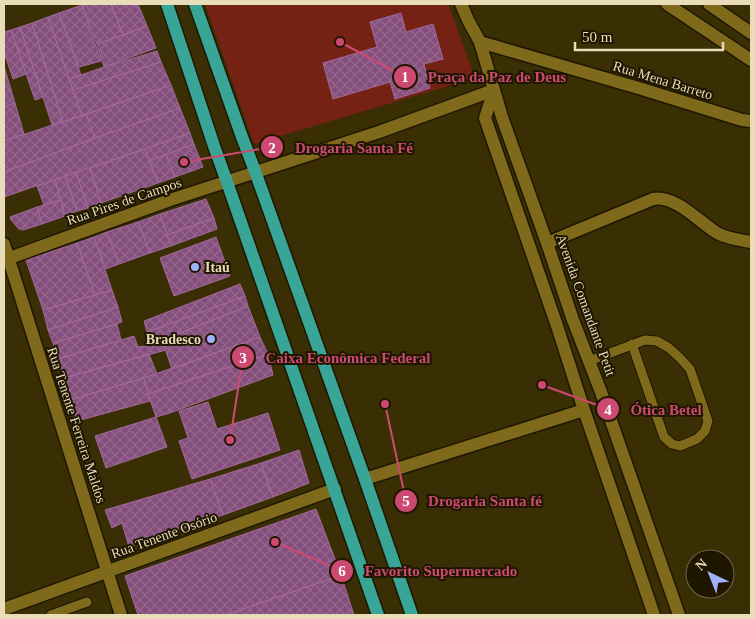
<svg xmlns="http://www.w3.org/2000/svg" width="755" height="619" font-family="Georgia,serif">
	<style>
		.park { fill: #752215 }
		.building { fill: url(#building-cross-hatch); stroke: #a16999 }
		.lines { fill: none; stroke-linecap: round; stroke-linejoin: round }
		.service-casing { stroke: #1e1702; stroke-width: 11 }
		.minor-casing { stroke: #1e1702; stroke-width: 15 }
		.tertiary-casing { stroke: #1e1702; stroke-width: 15 }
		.primary-casing { stroke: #1e1702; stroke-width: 15 }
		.service { stroke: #7f691b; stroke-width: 9 }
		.minor { stroke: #7f691b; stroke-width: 12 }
		.tertiary { stroke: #7f691b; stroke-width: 12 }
		.primary { stroke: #39a597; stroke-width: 12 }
		.poi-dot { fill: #9fb3fd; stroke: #1f1600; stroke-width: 2 }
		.labels { text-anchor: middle; stroke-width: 4; stroke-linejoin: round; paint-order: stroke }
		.street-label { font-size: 14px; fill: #e8dcb9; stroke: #1f1600 }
		.poi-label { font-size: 14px; font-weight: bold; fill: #e8dcb9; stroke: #1f1600; text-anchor: start }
		.leader { fill: none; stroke: #cc4972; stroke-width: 2 }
		.callout-dot { fill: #cc4972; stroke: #1f1600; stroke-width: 2 }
		.mark-label { font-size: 15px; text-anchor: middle; font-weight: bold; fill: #fff }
		.callout-label { font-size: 15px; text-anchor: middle; font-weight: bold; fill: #cc4972; stroke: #1f1600; stroke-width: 4; stroke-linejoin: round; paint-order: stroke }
	</style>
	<defs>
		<pattern id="building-cross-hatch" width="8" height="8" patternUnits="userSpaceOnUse" patternTransform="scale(1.25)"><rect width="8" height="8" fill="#844e7d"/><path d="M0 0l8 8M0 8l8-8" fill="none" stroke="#95678d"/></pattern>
	</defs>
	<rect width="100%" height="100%" fill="#3a2e05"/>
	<path class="park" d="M205,4h243l27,74 -221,66z"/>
	<path class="building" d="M85,4h26l12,31 -26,9 -15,-39z
		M111,4h27l9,22 -24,9z
		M82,5l19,56 -22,6 -20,-54z
		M59,13l22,62 -12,4 -21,-62z
		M401,13l5,19 27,-8 10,35 -19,5 6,24 -35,11 -5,-17 -57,17 -10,-36 54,-16 -7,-25z
		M48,17l34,99 -19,6 -31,-99z
		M32,23l31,99 -11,3 -32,-98z
		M147,26l9,22 -52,19 -7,-23z
		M20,27l23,70 -8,3 -24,-70z
		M11,30l15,44 -13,5 -9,-27v-20z
		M157,51l4,11 -88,28 -4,-11 35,-12z
		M161,62l10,23 -89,31 -9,-26z
		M4,66l11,37 -11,4z
		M171,85l9,23 -85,30 -9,-24z
		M15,103l9,31 -20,7v-34z
		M180,108l10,25 -186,64v-25l91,-34z
		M86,114l9,24 -91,34v-31z
		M190,133l4,11 -45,17 -4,-12z
		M194,144l9,23 -28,10 -9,-22z
		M145,149l13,34 -57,20 -11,-35z
		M166,155l9,22 -17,6 -9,-22z
		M90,168l11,35 -13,5 -12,-36z
		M76,172l12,36 -11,3 -12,-35z
		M65,176l12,35 -12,5 -10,-36z
		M55,180l6,20 -17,5 -7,-19z
		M206,199l8,19 -47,17 -7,-21z
		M61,200l4,16 -23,8 -5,-17z
		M37,207l5,17 -19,6 -4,-1 -8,-9 -1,-3z
		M160,214l11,32 -21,7 -12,-31z
		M214,218l3,11 -46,17 -4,-11z
		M138,222l12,31 -31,11 -12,-32z
		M107,232l12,32 -13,5 -12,-32z
		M94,237l18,53 -17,5 -18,-52z
		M216,237l14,39 -56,20 -14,-38z
		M77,243l18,52 -52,15 -17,-50z
		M240,284l5,12 -98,36 -3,-11z
		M112,290l6,17 -70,23 -5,-20z
		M245,296l3,10 -97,39 -4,-13z
		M248,306l12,31 -88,32 -10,-29z
		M118,307l4,15 -69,21 -5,-13z
		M117,324l4,16 -63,19 -5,-16z
		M134,336l4,11 13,-2 11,-5 4,10 -102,28 -6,-19z
		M260,337l8,17 -120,40 -4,-16z
		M149,354l8,20 -87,26 -6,-22z
		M268,354l5,21 -106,39 -11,3 -8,-23z
		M144,378l6,23 -73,20 -7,-21z
		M208,402l9,27 51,-16 12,37 -88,29 -13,-38 9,-3 -9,-27z
		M156,417l11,30 -61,21 -11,-32z
		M299,450l10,33 -36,14 -12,-34z
		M261,463l12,34 -50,18 -13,-36z
		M210,479l13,36 -94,32 -7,-24 -10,5 -7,-18z
		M316,509l25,66 -115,40h-88l-13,-39z
		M341,575l13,40h-128z"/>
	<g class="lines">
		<defs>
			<path id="service" d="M589,361l56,-21 12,1 12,7 11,10 10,11 18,52 -3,10 -8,8 -17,7 -8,-2 -8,-7 -32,-93
				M51,615l36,-13"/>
			<path id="minor" d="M480,42l162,47 100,31 9,1
				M547,243l106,-44c23,-4 46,23 64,34 11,6 23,7 34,9
				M365,479l219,-69"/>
			<path id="tertiary" d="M461,4l8,18 11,20 22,75 45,126 26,77 28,72 78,223
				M667,4l84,56
				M709,4l42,29
				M494,90l-9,28 72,208 27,84 70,205
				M4,244l117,371
				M4,260l166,-60 209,-68 115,-42
				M4,609l331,-120"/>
			<path id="primary" d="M167,4l47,142 13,36 151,433
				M195,4l47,133 13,34 110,308 47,136"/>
		</defs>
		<use href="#service" class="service-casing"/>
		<use href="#minor" class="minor-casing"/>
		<use href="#tertiary" class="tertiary-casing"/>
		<use href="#primary" class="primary-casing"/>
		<use href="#service" class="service"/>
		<use href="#minor" class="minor"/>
		<use href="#tertiary" class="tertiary"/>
		<use href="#primary" class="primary"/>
	</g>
	<g class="poi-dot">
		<circle cx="195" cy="267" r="5"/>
		<circle cx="211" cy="339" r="5"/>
	</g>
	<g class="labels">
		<g class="street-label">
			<text transform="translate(663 80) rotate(17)" y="5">Rua Mena Barreto</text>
			<text transform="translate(124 201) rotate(-19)" y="5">Rua Pires de Campos</text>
			<text transform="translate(586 305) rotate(70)" y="5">Avenida Comandante Petit</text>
			<text transform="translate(77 425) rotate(72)" y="5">Rua Tenente Ferreira Maldos</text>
			<text transform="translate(164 535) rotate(-20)" y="5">Rua Tenente Osório</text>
		</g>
		<g class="poi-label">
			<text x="205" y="272">Itaú</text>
			<text x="201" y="344" text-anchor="end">Bradesco</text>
		</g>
	</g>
	<path class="leader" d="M340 42L405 77M184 162L272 147M230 440L243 357M542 385L608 409M385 404L406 501M275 542L342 571"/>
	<g class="callout-dot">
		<circle cx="340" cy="42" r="5"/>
		<circle cx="184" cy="162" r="5"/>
		<circle cx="230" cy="440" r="5"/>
		<circle cx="542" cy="385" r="5"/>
		<circle cx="385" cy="404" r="5"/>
		<circle cx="275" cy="542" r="5"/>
		<circle cx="405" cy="77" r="12"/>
		<circle cx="272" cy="147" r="12"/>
		<circle cx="243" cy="357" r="12"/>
		<circle cx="608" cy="409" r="12"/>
		<circle cx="406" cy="501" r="12"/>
		<circle cx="342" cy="571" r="12"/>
	</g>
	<g class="mark-label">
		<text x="405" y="82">1</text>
		<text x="272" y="153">2</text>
		<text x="243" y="363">3</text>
		<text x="608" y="415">4</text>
		<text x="406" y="506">5</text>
		<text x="342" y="576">6</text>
	</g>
	<g class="callout-label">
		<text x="497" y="82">Praça da Paz de Deus</text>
		<text x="354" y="153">Drogaria Santa Fé</text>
		<text x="348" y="363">Caixa Econômica Federal</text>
		<text x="666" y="415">Ótica Betel</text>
		<text x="485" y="506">Drogaria Santa fé</text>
		<text x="441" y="576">Favorito Supermercado</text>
	</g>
	<rect width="755" height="619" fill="none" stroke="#e8dcb9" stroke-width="10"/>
	<g transform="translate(710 574) rotate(317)"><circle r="24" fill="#1f1600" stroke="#6f654a"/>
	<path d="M0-4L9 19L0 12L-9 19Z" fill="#9fb3fd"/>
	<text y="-8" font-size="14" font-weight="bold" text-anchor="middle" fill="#e8dcb9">N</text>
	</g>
	<path d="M575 42v8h148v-8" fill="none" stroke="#e8dcb9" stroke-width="2.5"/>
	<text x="582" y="42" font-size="15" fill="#e8dcb9" stroke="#1f1600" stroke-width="4" paint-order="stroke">50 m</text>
</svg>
